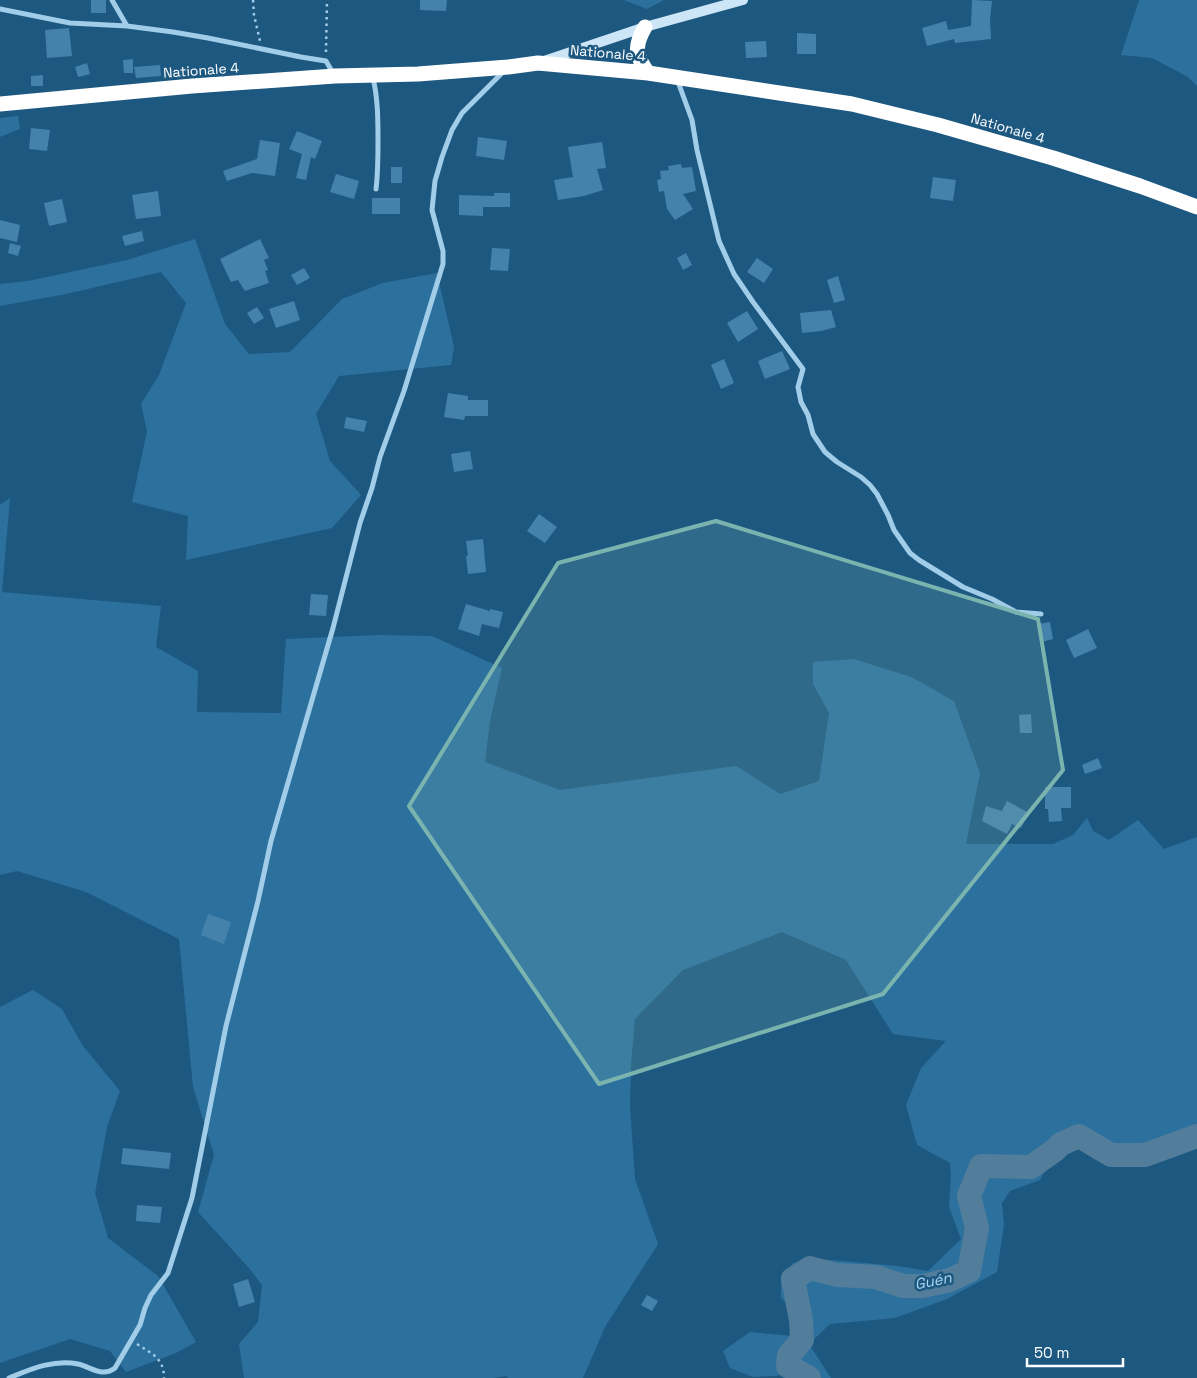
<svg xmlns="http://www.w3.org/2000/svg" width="1197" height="1378" font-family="'Space Grotesk',sans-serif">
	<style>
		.green { fill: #2c719e }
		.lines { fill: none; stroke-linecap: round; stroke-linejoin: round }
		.river { stroke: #527e9b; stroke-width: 24 }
		.building { fill: #4582ab }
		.path { stroke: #a2cde9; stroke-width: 2.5; stroke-dasharray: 2.5 4; stroke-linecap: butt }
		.street { stroke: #a2cde9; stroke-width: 5 }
		.secondary { stroke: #cde6f7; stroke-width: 10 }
		.highway { stroke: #fff; stroke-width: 15 }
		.marked { fill: #7bb4af; fill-opacity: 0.2; stroke: #7bb4af; stroke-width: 4; stroke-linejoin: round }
		.labels { text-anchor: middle; stroke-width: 5; stroke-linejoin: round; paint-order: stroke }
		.street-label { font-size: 14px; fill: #fff; stroke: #1d5881 }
		.water-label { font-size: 15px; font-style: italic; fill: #add7f1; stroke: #1d5881 }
	</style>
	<rect width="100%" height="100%" fill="#1d5881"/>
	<path class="green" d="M624,0h40l-17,9z
		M1139,0h58v86l-9,-9 -36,-19 -31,-3z
		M18,116l2,13 -20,8v-19z
		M195,239l30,85 24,30 41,-2 52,-53 41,-16 54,-10 17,74 -3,18 -112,11 -23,38 14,47 31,34 -29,33 -146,32 2,-44 -56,-14 15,-71 -6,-27 18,-29 27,-72 -25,-31 -95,22 -66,12v-22l28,-3 99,-21z
		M10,498l-8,94 159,14 -5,41 42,24 -1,41 84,1 5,-74 93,-4 53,1 70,32 -12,53 -5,41 75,28 176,-24 44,28 39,-13 10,-68 -16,-29v-22l41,-3 57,18 43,24 26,72 -14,71h87l20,-9 14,-17 6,13 16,9 29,-20 26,29 33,-12v299l-52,19h-34l-32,-19 -18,8 -6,6 -15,30 -30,11 -8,12 2,21 -7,48 -50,27 -52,19 -65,6 -21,20 22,34h-39l-4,-3 -35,2 -23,-9 -7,-17 27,-19 42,4 9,-16 -7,-10 -13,-12v-16l12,-19 37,-3 68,6 30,5 33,-32 -12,-32 2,-31 -1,-13 -33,-18 -11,-40 15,-37 25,-27 -53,-7 -47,-74 -64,-28 -99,38 -48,49 -4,46 -1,41 5,73 23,65 -53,83 -22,51h-74l-4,-2 -11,2h-250l-5,-34 19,-22 4,-37 -13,-17 -51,-56 16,-57 -21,-68 -14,-148 -93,-47 -69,-21 -17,4v-370z
		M33,990l29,19 21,37 37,45 -13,36 -12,66 13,45 50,38 38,66 -20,11 -50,19 -16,-21 -40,-12 -70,24v-356z"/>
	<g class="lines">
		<path class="river" d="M809,1378l-21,-12 1,-11 13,-15 -1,-20 -8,-41 17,-11 27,7 39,2 27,9h20l27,-6 19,-9 8,-43 -8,-32 12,-30 50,1 24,-17 6,-6 18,-8 32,19h34l52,-19"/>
	</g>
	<path class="building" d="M91,0h15v13h-15z
		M420,0h27l-1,11 -26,-1z
		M972,0l20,1 -2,18 1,20 -36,4 -1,-4 -27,7 -5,-18 24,-7 2,9 23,-4z
		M69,28l3,28 -25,2 -2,-28z
		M797,33l19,1v20h-19z
		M766,41l1,16 -21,1 -1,-16z
		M133,59v14h-9l-1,-13z
		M87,63l3,11 -12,3 -3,-10z
		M160,65l1,11 -25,2 -2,-11z
		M43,75v11h-12v-10z
		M31,128l19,2 -3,21 -18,-2z
		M297,131l25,10 -7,18 -4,-2 -5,23 -10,-2 6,-24 -13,-5z
		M478,137l29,4 -3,19 -28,-4z
		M260,140l20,3 -5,33 -23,-3 -25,8 -4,-10 34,-12z
		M602,142l4,26 -9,1 6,21 -19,6 -26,4 -4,-20 19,-3 -5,-30z
		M681,164l1,4 10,-1 4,24 -13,3 10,15 -18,11 -8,-11 -3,-18 -5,1 -2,-12 4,-1 -1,-8 9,-1 -1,-4z
		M391,167h11v16h-11z
		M336,174l23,7 -5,18 -24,-7z
		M933,177l23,3 -3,21 -23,-3z
		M158,191l3,25 -25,3 -4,-24z
		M494,193h16v14h-27v9l-24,-1v-20l35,1z
		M372,198h28v16h-28z
		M62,199l5,23 -18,4 -5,-23z
		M0,220l20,5 -3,17 -17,-4z
		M142,231l2,10 -19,5 -3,-10z
		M260,239l9,19 -5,2 4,10 -3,1 4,12 -24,8 -7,-11 -7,2 -11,-23z
		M10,243l11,3 -3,10 -10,-3z
		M492,248l18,1 -2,22 -18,-1z
		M686,253l6,12 -9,5 -6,-12z
		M757,258l16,11 -9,14 -17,-11z
		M304,268l6,10 -13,7 -6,-10z
		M838,276l7,24 -11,3 -7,-23z
		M294,301l6,19 -24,8 -7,-19z
		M257,307l7,11 -10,6 -7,-11z
		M831,310l5,17 -15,4 -19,2 -2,-20z
		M747,311l11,18 -20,13 -11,-19z
		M782,351l8,18 -25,10 -7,-18z
		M724,359l10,24 -13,6 -10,-24z
		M448,393l20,3v4h20v16h-23l-1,4 -20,-3z
		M346,417l21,4 -3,11 -20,-4z
		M470,451l3,18 -19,3 -3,-18z
		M539,514l18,13 -12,16 -18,-12z
		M483,539l3,33 -18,2 -2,-18 2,-1 -2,-14z
		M311,594l17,1 -2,21 -17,-1z
		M466,604l24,7v-2l13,3 -4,16 -17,-4 -3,12 -21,-7z
		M1050,622l3,17 -12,3 -3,-18z
		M1088,629l9,19 -23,10 -8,-18z
		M1031,714l1,19h-12l-1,-18z
		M1098,758l4,10 -17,6 -3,-9z
		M1045,787h26v21h-10l1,13 -13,1 -1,-13h-3z
		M1007,801l22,12 -8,15 -9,-4 -5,10 -25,-13 4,-15 16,5z
		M208,914l23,8 -7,22 -23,-9z
		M123,1148l48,5 -2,16 -48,-5z
		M137,1205l25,2 -2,16 -24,-2z
		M248,1279l7,23 -16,5 -6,-23z
		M647,1295l11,6 -6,10 -11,-6z"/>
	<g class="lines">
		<path class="path" d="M253,0l1,15 6,26
			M326,52l1,-52
			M137,1344c15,10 27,14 27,34"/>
		<path class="street" d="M112,0l15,26
			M0,9l70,14 57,3 46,6 35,6 93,19 25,4 7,12
			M373,78c5,21 5,42 5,63 0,16 0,32 -2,48
			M677,79l15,41 5,30 22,91 15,33 19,28 50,67 -5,18 3,15 7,13 5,19 12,18 12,10 24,15 9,8 7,9 11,21 6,15 16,23 9,7 44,27 29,12 24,13 25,2
			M9,1378c22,-9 45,-19 69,-14 13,3 24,14 37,4l25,-43 5,-17 6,-13 17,-22 24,-75 34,-172 32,-125 13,-60 62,-213 27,-105 12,-35 8,-31 24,-66 39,-127v-13l-11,-41 3,-29 7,-24 10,-27 10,-17 42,-42"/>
		<path class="secondary" d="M544,61l101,-34 98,-27"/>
		<path class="highway" d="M645,27c-11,19 -10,28 3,46
			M0,104l192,-18 143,-10 83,-2 90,-7 30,-4 110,10 204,31 86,21 115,33 87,28 57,21"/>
	</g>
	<path class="marked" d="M716,521l322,98 25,151 -180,224 -284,90 -190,-278 149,-243z"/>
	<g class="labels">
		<g class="street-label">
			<text transform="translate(608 53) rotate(5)" y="5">Nationale 4</text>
			<text transform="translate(201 70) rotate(-4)" y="5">Nationale 4</text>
			<text transform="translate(1008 128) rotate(16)" y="5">Nationale 4</text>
		</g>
		<g class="water-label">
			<text transform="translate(933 1281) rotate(-11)" y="5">Guén</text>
		</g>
	</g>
	<path d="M1027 1358v8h96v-8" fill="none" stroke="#ffffff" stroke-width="2.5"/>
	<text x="1034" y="1358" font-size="15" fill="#ffffff" stroke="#1d5881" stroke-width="4" paint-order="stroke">50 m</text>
</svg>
